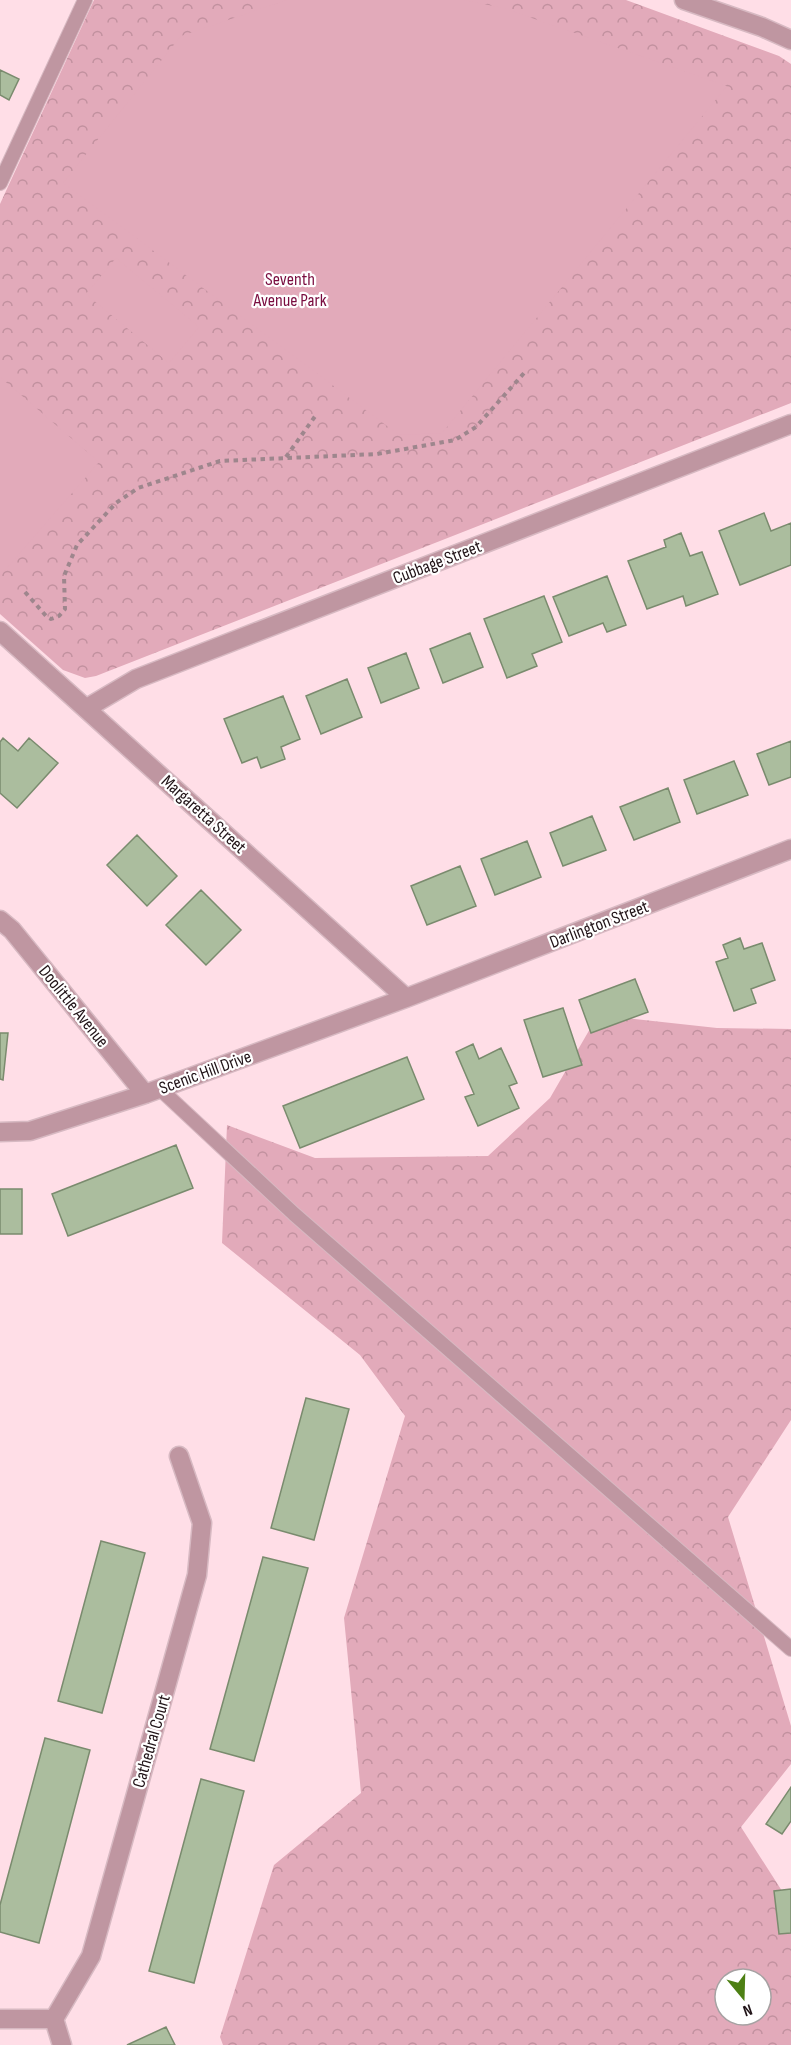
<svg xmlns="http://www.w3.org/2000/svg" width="791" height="2045" font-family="'Sofia Sans Condensed',sans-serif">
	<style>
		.forest { fill: url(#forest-crowns); fill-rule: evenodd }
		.pitch { fill: #e2aaba }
		.building { fill: #abbd9e; stroke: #7a8b6e; stroke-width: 1.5 }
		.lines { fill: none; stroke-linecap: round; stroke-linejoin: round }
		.service-casing { stroke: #d7b9c2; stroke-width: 16 }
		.minor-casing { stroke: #d7b9c2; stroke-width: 21 }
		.path { stroke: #9e868d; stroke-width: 4; stroke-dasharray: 4.5 4.5; stroke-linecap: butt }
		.service { stroke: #bf96a1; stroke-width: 14 }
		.minor { stroke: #bf96a1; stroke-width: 18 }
		.labels { text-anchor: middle; stroke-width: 4.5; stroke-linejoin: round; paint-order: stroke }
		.park-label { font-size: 18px; fill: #790c3f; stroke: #fff }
		.street-label { font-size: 18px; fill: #201317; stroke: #fff }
	</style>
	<defs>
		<pattern id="forest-crowns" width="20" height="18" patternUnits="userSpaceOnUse" patternTransform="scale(1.5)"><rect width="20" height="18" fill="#e2aaba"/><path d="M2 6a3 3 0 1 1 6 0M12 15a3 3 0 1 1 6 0" fill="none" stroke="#c2919f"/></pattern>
	</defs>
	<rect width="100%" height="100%" fill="#ffdee7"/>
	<path class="forest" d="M94,0h532l153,56 12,8v339l-695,273 -11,2 -22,-8 -63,-56v-410z
		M598,1015l119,13 74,1v391l-63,97 63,209v38l-50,63 50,78v140h-568l-3,-8 54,-172 87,-72 -17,-175 61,-202 -45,-61 -138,-112 5,-118 88,33 173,-2 62,-58zM725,1979h36v36h-36z"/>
	<path class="pitch" d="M287,0h177l39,8 224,78 -285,347 -43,2 -336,-252 118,-147z
		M116,258l83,69 -30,36 -83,-69z
		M0,377l99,85 -99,114z"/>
	<path class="building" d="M0,70l19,9 -10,21 -9,-5z
		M764,513l7,18 20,-8v42l-51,20 -21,-54z
		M681,533l9,23 12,-4 16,42 -32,12 -3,-10 -36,13 -19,-48 38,-14 -2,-7z
		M607,576l19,49 -19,7 -4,-9 -34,13 -16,-39z
		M544,596l18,46 -30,12 5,12 -30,12 -23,-59z
		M470,633l13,34 -40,16 -13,-34z
		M406,653l13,35 -38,15 -13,-35z
		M347,679l15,38 -41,17 -15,-38z
		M283,696l17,43 -19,8 4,12 -24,9 -4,-11 -15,6 -18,-44z
		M3,738l15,13 11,-13 29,25 -41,45 -17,-15v-51z
		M791,741v36l-22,8 -12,-31z
		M734,761l14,34 -51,19 -13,-34z
		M668,788l12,34 -46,18 -14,-33z
		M592,816l14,34 -43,16 -13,-33z
		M137,835l40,41 -30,30 -40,-41z
		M527,841l14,36 -46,18 -14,-36z
		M460,866l16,40 -49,19 -16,-39z
		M201,890l40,40 -35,35 -40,-40z
		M740,938l4,11 18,-6 13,37 -24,9 5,14 -22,8 -18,-49 12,-4 -5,-13z
		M635,979l13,33 -57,21 -12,-33z
		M563,1008l19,57 -39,12 -19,-57z
		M0,1033h8l-5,47 -3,-1z
		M473,1044l6,15 22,-11 16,35 -8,3 10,22 -41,18 -13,-29 9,-3 -18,-42z
		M407,1057l17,42 -124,49 -17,-42z
		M176,1145l17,43 -125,48 -16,-42z
		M0,1189h22v45h-22z
		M306,1398l43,11 -35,131 -43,-12z
		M101,1541l44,12 -43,160 -44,-12z
		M263,1557l45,11 -54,193 -44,-12z
		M45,1738l45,12 -51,193 -39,-11v-27z
		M201,1779l43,12 -50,192 -45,-12z
		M791,1787v34l-9,13 -16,-10z
		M791,1889v44l-12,1 -5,-43z
		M166,2027l9,18h-48z"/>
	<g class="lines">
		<defs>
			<path id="service" d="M0,183l85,-183
				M159,1088l135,126 497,435"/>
			<path id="minor" d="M684,0l78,27 29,13
				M0,631l406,367
				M87,708l49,-29 655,-255
				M0,920l12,10 133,164
				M0,1132l30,-1 115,-37 261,-96 385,-149
				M0,2019h54
				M54,2019l37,-63 106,-381 5,-52 -23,-67
				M54,2019l8,26"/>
		</defs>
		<use href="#service" class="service-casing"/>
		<use href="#minor" class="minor-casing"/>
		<path class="path" d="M286,457l30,-42
			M25,592l22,25 4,2 8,-3 6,-7 -1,-33 13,-31 39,-42 22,-15 82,-27 157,-7 78,-14 21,-13 49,-55"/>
		<use href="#service" class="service"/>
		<use href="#minor" class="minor"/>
	</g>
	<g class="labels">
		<g class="park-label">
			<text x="290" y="285">Seventh<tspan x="290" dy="21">Avenue Park</tspan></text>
		</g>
		<g class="street-label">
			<text transform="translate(437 562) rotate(-21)" y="6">Cubbage Street</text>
			<text transform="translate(204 814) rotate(42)" y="6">Margaretta Street</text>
			<text transform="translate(599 924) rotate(-21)" y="6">Darlington Street</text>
			<text transform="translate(74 1006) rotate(51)" y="6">Doolittle Avenue</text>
			<text transform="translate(205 1072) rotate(-20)" y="6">Scenic Hill Drive</text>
			<text transform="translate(151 1741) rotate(-74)" y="6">Cathedral Court</text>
		</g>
	</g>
	<g transform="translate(743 1997) rotate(161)"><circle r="28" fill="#ffffff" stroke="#a6a1a2" stroke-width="1.5"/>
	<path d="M0-4.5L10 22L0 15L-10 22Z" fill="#4d8014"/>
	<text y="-9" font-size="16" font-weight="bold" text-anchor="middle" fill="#201317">N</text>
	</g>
</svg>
